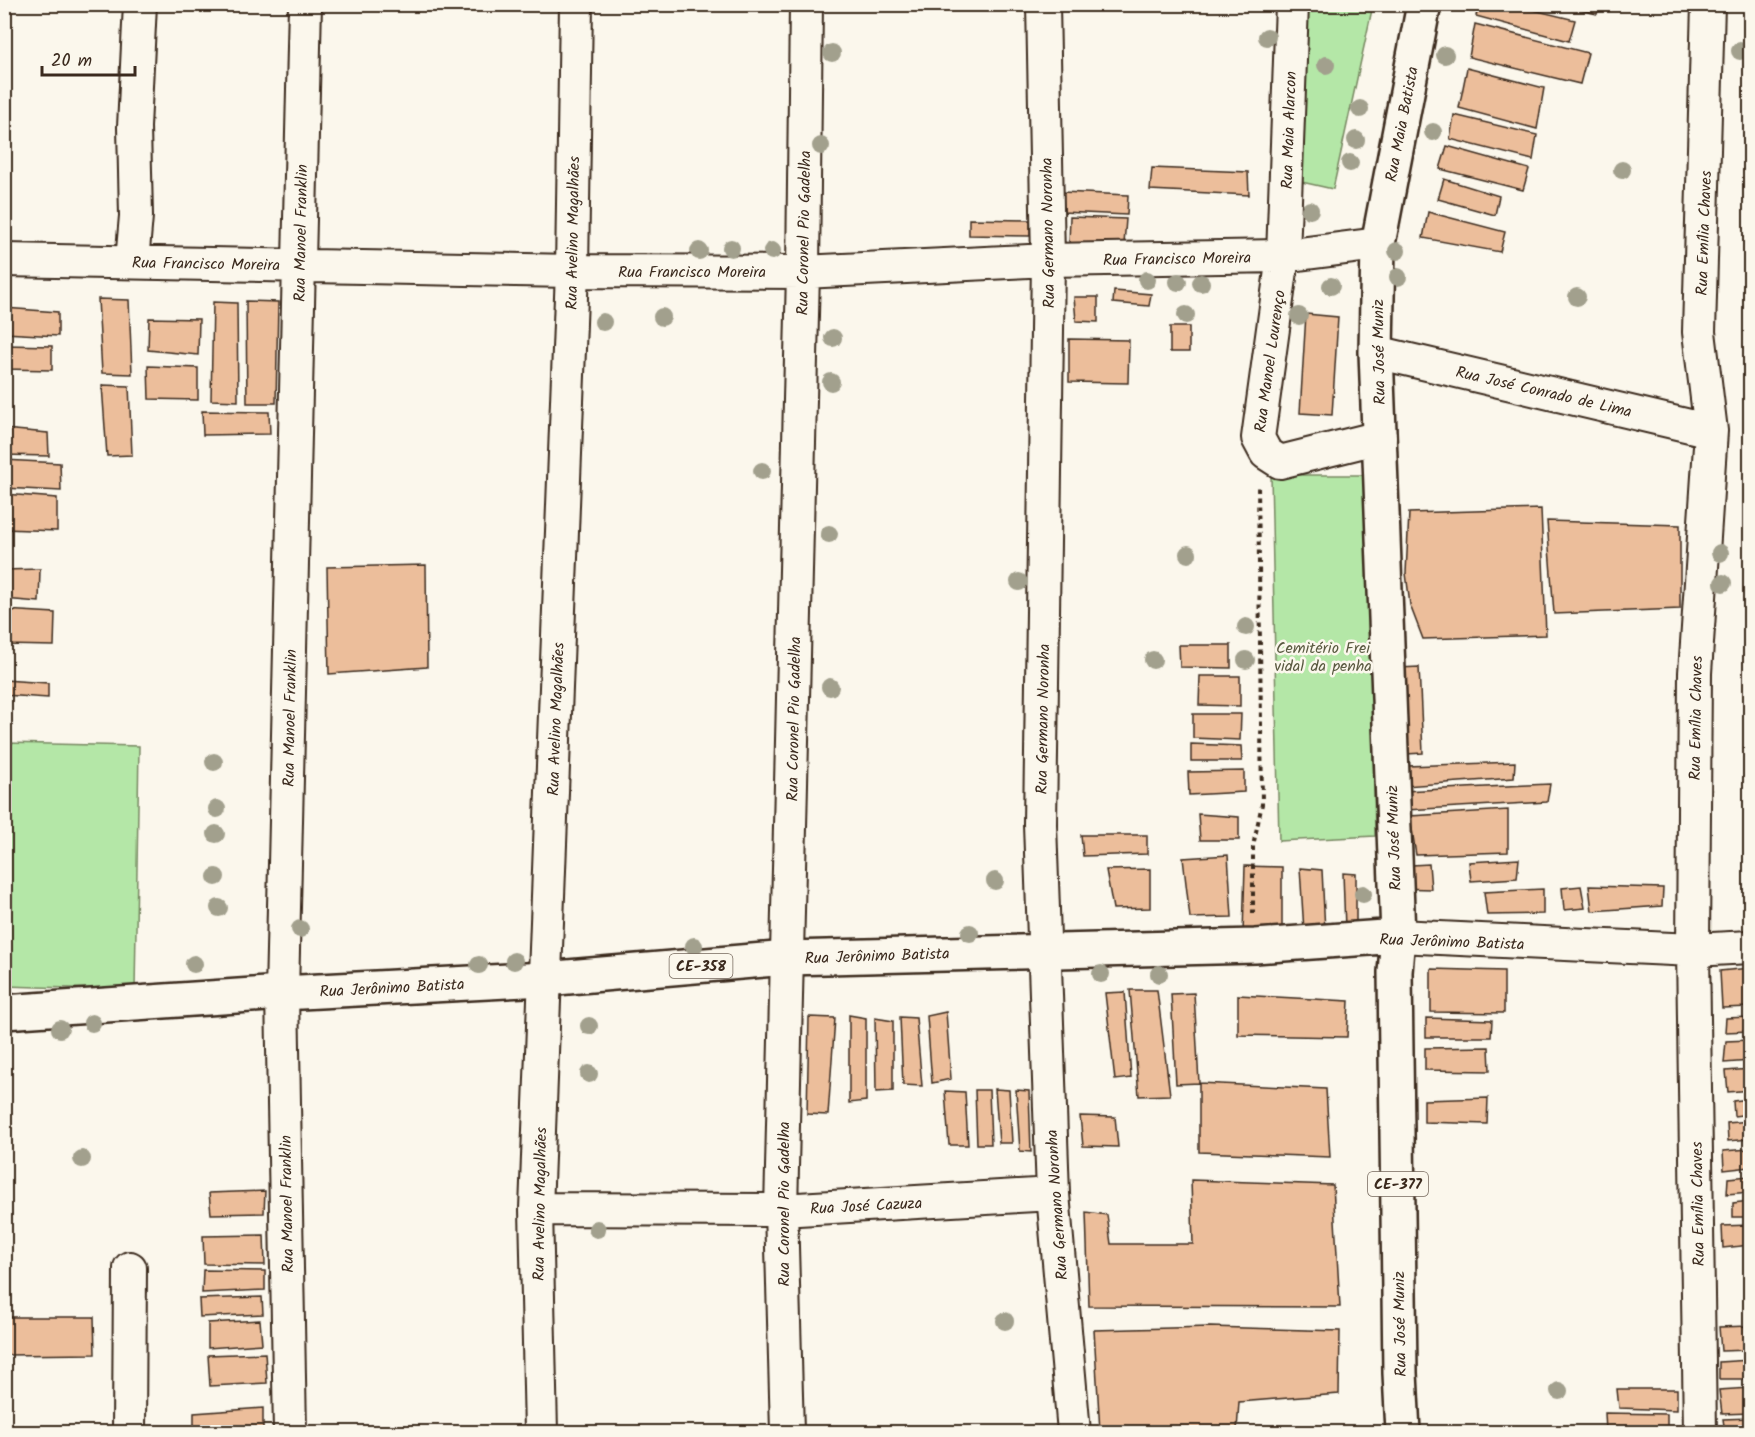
<svg xmlns="http://www.w3.org/2000/svg" width="1755" height="1437" font-family="Kalam,sans-serif">
	<style>
		.green { fill: #b4e7a7; stroke: #788862; stroke-width: 1.5 }
		.building { fill: #ecbe9b; stroke: #3b2a1e; stroke-width: 1.5 }
		.lines { fill: none; stroke-linecap: round; stroke-linejoin: round }
		.minor-casing { stroke: #3b2a1e; stroke-width: 36 }
		.major-casing { stroke: #3b2a1e; stroke-width: 38 }
		.path { stroke: #3b2a1e; stroke-width: 4; stroke-dasharray: 4.5 4.5; stroke-linecap: butt }
		.minor { stroke: #fbf7ec; stroke-width: 32 }
		.major { stroke: #fbf7ec; stroke-width: 33 }
		.tree { fill: #a2a08d }
		.labels { text-anchor: middle; stroke-width: 5; stroke-linejoin: round; paint-order: stroke }
		.shield { fill: #fbf7ec; stroke: #75685c; stroke-width: 1.5 }
		.shield-label { font-size: 15px; font-weight: bold; fill: #3b2a1e }
		.street-label { font-size: 16px; fill: #3b2a1e; stroke: #fbf7ec }
		.park-label { font-size: 16px; fill: #595940; stroke: #fbf7ec }
	</style>
	<rect width="100%" height="100%" fill="#fbf7ec"/>
	<filter id="ink" filterUnits="userSpaceOnUse"><feTurbulence type="fractalNoise" baseFrequency=".0167" numOctaves="2"/><feDisplacementMap in="SourceGraphic" scale="12" xChannelSelector="R" yChannelSelector="G"/><feConvolveMatrix kernelMatrix="1 2 1 2 8 2 1 2 1" color-interpolation-filters="sRGB"/></filter>
	<g filter="url(#ink)">
		<path class="green" d="M1303,5h70l-40,184 -45,-10z
			M1271,475h96l8,361 -96,5z
			M5,743l134,3 -4,244 -130,-4z"/>
		<path class="building" d="M1479,4h30l66,16 -6,21 -93,-25z
			M1557,4h43l-3,10z
			M1475,24l113,29 -8,31 -111,-27z
			M1467,68l77,20 -7,41 -78,-21z
			M1454,115l83,20 -4,25 -83,-21z
			M1447,146l82,23 -6,21 -83,-21z
			M1152,168l96,4 1,23 -99,-5z
			M1444,179l55,17 -4,19 -57,-16z
			M1061,192l67,3 -1,20 -65,-3z
			M1428,212l77,20 -5,20 -77,-14z
			M1070,217l56,2 -2,25h-55z
			M969,219l61,1v16l-61,-1z
			M1114,291l37,3 -2,12 -36,-3z
			M1074,297h24v25l-22,-1z
			M98,299l31,1 3,74 -30,-1z
			M246,301l32,1 -2,101h-29z
			M213,302l24,1 1,98 -27,-1z
			M4,308l54,4v24l-54,-3z
			M1306,314l32,3 -6,98 -32,-2z
			M149,318l50,1 -1,36 -50,-5z
			M1170,327h19v25h-19z
			M1069,339l60,1 -1,43 -59,-1z
			M4,345l48,1v24l-48,-1z
			M148,366l50,2v32l-49,-1z
			M102,385l27,1 3,69 -25,1z
			M202,411l67,1 1,22 -67,1z
			M4,429l44,4 1,23 -45,-1z
			M4,460l56,3 1,28 -57,-3z
			M4,494l53,4v33l-53,-2z
			M1541,509l5,126 -123,4 -13,-34 -4,-32 3,-60z
			M1547,521l133,4v84l-126,5z
			M426,565l1,102 -98,7 -2,-107z
			M40,569l-1,33 -35,-3v-29z
			M4,610l51,3 -1,33 -50,-1z
			M1179,645h52v23l-51,-1z
			M1419,667l4,86 -17,1 -7,-86z
			M1200,676h40v30l-41,-1z
			M4,680l44,3v15l-44,-3z
			M1193,714h48l-1,26 -47,-2z
			M1191,744l50,2 1,15h-51z
			M1515,762l-1,16 -109,8 3,-20z
			M1244,771v21l-55,3 -1,-23z
			M1550,784l-3,18 -141,8 -3,-19z
			M1508,810v42l-92,3 -6,-39z
			M1198,814l41,3v23h-39z
			M1081,835h66v19l-64,2z
			M1228,855l4,62 -42,1 -7,-60z
			M1519,859l-2,19 -46,3 -2,-19z
			M1429,864l2,25 -36,-1 -1,-22z
			M1245,866l37,1v66l-39,1z
			M1300,868l22,2 3,62 -21,-1z
			M1150,869v39l-37,1 -7,-39z
			M1343,873l13,1v54h-11z
			M1581,886l4,22 -21,2 -2,-22z
			M1589,886l74,2 -1,18 -70,5z
			M1543,889v25l-56,1 -3,-23z
			M1750,968v39l-28,1 -2,-37z
			M1431,969l73,2v42l-73,-1z
			M1130,990h27l13,105 -31,1z
			M1125,992l6,86 -16,2 -10,-87z
			M1194,993l5,90 -23,1 -5,-90z
			M1238,995l111,6 -2,36 -109,-2z
			M946,1012l5,67 -19,4 -5,-67z
			M849,1015l17,3v83l-17,2z
			M809,1017l26,1 -7,97 -21,-1z
			M900,1017l16,1 6,68 -19,-1z
			M1750,1017v14l-25,1 1,-14z
			M875,1018l18,3v70l-17,1z
			M1426,1018l66,2 -1,17h-65z
			M1750,1040v21l-26,2 2,-22z
			M1489,1047l1,24 -65,-1v-22z
			M1750,1069v21l-22,2 -2,-21z
			M1199,1083l127,6 4,68 -131,-5z
			M995,1089l14,1 3,53h-13z
			M975,1090h14l2,54h-14z
			M1016,1090l13,1 2,61 -11,-1z
			M945,1091l20,1 3,53h-19z
			M1488,1098l-1,26 -63,-2v-22z
			M1750,1099v15l-16,2 -1,-15z
			M1080,1116l35,1 3,30 -35,-1z
			M1750,1121v18l-22,2 -1,-18z
			M1750,1149v18l-26,3 -1,-19z
			M1750,1176v16l-23,2 1,-16z
			M1191,1180l142,5 7,122 -251,-1 -3,-94 21,3 4,29h82z
			M265,1191l-1,22 -53,1 -2,-21z
			M1750,1201v16h-17v-14z
			M1750,1225v20l-27,3 -1,-22z
			M264,1235l1,30 -61,-1 -1,-28z
			M203,1270l62,1v19l-63,3z
			M262,1297l1,17 -63,3 -1,-18z
			M4,1317h90l1,37 -91,1z
			M260,1320l2,24 -54,4v-25z
			M1750,1326v24l-29,1 -2,-24z
			M1210,1327l130,4 -1,63 -100,8 -2,28 -137,1 -6,-101z
			M265,1353l2,30 -57,3 -2,-31z
			M1750,1360v19h-31v-17z
			M1750,1388v25l-28,1 -3,-24z
			M1617,1389h60v21l-58,-2z
			M263,1408v24h-69v-19z
			M1605,1413l62,1v18h-61z
			M1750,1418v14h-25l-2,-13z"/>
		<g class="lines">
			<defs>
				<path id="minor" d="M1043,4l5,256 -8,564 13,370 21,238
					M1292,4l-9,252 -25,182 8,15 14,9 100,-25
					M4,260l568,11 231,1 245,-12 235,-4 95,-12
					M132,262l4,-46 -2,-89 6,-123
					M1376,352l335,79
					M1398,936l295,14 57,-3
					M536,1209l245,1 272,-16
					M129,1432l1,-164
					M290,1432l-8,-439 23,-989
					M541,1432l-5,-223 36,-938 4,-267
					M787,1432l-6,-222 22,-938 3,-268
					M1700,1432l-7,-482 2,-277 16,-242 -12,-99 9,-328"/>
				<path id="major" d="M4,1012l278,-19 263,-14 242,-21 468,-12 143,-10
					M1403,1432l-3,-59 -5,-401 3,-36 -22,-584 2,-108 46,-240"/>
			</defs>
			<use href="#minor" class="minor-casing"/>
			<use href="#major" class="major-casing"/>
			<path class="path" d="M1253,914v-68l9,-42 -4,-320"/>
			<use href="#minor" class="minor"/>
			<use href="#major" class="major"/>
		</g>
		<g class="tree">
			<circle cx="1267" cy="37" r="9"/>
			<circle cx="1740" cy="51" r="9"/>
			<circle cx="832" cy="53" r="9"/>
			<circle cx="1445" cy="55" r="9"/>
			<circle cx="1326" cy="65" r="9"/>
			<circle cx="1360" cy="109" r="9"/>
			<circle cx="1433" cy="132" r="9"/>
			<circle cx="1356" cy="140" r="9"/>
			<circle cx="821" cy="146" r="9"/>
			<circle cx="1350" cy="163" r="9"/>
			<circle cx="1622" cy="170" r="9"/>
			<circle cx="1310" cy="210" r="9"/>
			<circle cx="731" cy="248" r="9"/>
			<circle cx="699" cy="251" r="9"/>
			<circle cx="772" cy="251" r="9"/>
			<circle cx="1397" cy="251" r="9"/>
			<circle cx="1398" cy="277" r="9"/>
			<circle cx="1147" cy="280" r="9"/>
			<circle cx="1178" cy="282" r="9"/>
			<circle cx="1201" cy="283" r="9"/>
			<circle cx="1331" cy="286" r="9"/>
			<circle cx="1577" cy="297" r="9"/>
			<circle cx="1186" cy="315" r="9"/>
			<circle cx="1299" cy="316" r="9"/>
			<circle cx="662" cy="317" r="9"/>
			<circle cx="603" cy="322" r="9"/>
			<circle cx="833" cy="338" r="9"/>
			<circle cx="831" cy="382" r="9"/>
			<circle cx="762" cy="471" r="9"/>
			<circle cx="829" cy="534" r="9"/>
			<circle cx="1720" cy="553" r="9"/>
			<circle cx="1188" cy="554" r="9"/>
			<circle cx="1019" cy="582" r="9"/>
			<circle cx="1723" cy="583" r="9"/>
			<circle cx="1246" cy="627" r="9"/>
			<circle cx="1153" cy="660" r="9"/>
			<circle cx="1246" cy="660" r="9"/>
			<circle cx="830" cy="687" r="9"/>
			<circle cx="214" cy="762" r="9"/>
			<circle cx="217" cy="809" r="9"/>
			<circle cx="216" cy="834" r="9"/>
			<circle cx="216" cy="877" r="9"/>
			<circle cx="995" cy="881" r="9"/>
			<circle cx="1363" cy="894" r="9"/>
			<circle cx="219" cy="908" r="9"/>
			<circle cx="300" cy="929" r="9"/>
			<circle cx="970" cy="933" r="9"/>
			<circle cx="694" cy="946" r="9"/>
			<circle cx="514" cy="961" r="9"/>
			<circle cx="194" cy="964" r="9"/>
			<circle cx="479" cy="965" r="9"/>
			<circle cx="1101" cy="974" r="9"/>
			<circle cx="1159" cy="974" r="9"/>
			<circle cx="92" cy="1023" r="9"/>
			<circle cx="589" cy="1026" r="9"/>
			<circle cx="60" cy="1029" r="9"/>
			<circle cx="589" cy="1074" r="9"/>
			<circle cx="82" cy="1159" r="9"/>
			<circle cx="597" cy="1229" r="9"/>
			<circle cx="1005" cy="1321" r="9"/>
			<circle cx="1559" cy="1391" r="9"/>
		</g>
	</g>
	<g class="labels">
		<g class="shield">
			<rect x="669.5" y="954" width="63" height="24" rx="4.5"/>
			<rect x="1368" y="1172" width="60" height="24" rx="4.5"/>
		</g>
		<g class="shield-label">
			<text x="701" y="971">CE-358</text>
			<text x="1398" y="1189">CE-377</text>
		</g>
		<g class="street-label">
			<text transform="translate(1401 124) rotate(-79)" y="6">Rua Maia Batista</text>
			<text transform="translate(1288 130) rotate(-88)" y="6">Rua Maia Alarcon</text>
			<text transform="translate(300 233) rotate(-89)" y="6">Rua Manoel Franklin</text>
			<text transform="translate(572 233) rotate(-89)" y="6">Rua Avelino Magalhães</text>
			<text transform="translate(803 233) rotate(-89)" y="6">Rua Coronel Pio Gadelha</text>
			<text transform="translate(1047 233) rotate(-91)" y="6">Rua Germano Noronha</text>
			<text transform="translate(1703 233) rotate(-88)" y="6">Rua Emília Chaves</text>
			<text transform="translate(1177 258) rotate(-1)" y="6">Rua Francisco Moreira</text>
			<text transform="translate(206 263) rotate(1)" y="6">Rua Francisco Moreira</text>
			<text x="692" y="277">Rua Francisco Moreira</text>
			<text transform="translate(1378 352) rotate(-91)" y="6">Rua José Muniz</text>
			<text transform="translate(1269 361) rotate(-82)" y="6">Rua Manoel Lourenço</text>
			<text transform="translate(1544 391) rotate(13)" y="6">Rua José Conrado de Lima</text>
			<text transform="translate(289 718) rotate(-89)" y="6">Rua Manoel Franklin</text>
			<text transform="translate(1695 718) rotate(-89)" y="6">Rua Emília Chaves</text>
			<text transform="translate(555 719) rotate(-88)" y="6">Rua Avelino Magalhães</text>
			<text transform="translate(793 719) rotate(-89)" y="6">Rua Coronel Pio Gadelha</text>
			<text transform="translate(1042 719) rotate(-89)" y="6">Rua Germano Noronha</text>
			<text transform="translate(1393 838) rotate(-92)" y="6">Rua José Muniz</text>
			<text transform="translate(1452 941) rotate(2)" y="6">Rua Jerônimo Batista</text>
			<text transform="translate(877 955) rotate(-2)" y="6">Rua Jerônimo Batista</text>
			<text transform="translate(392 987) rotate(-3)" y="6">Rua Jerônimo Batista</text>
			<text transform="translate(286 1204) rotate(-91)" y="6">Rua Manoel Franklin</text>
			<text transform="translate(539 1204) rotate(-89)" y="6">Rua Avelino Magalhães</text>
			<text transform="translate(783 1204) rotate(-90)" y="6">Rua Coronel Pio Gadelha</text>
			<text transform="translate(1697 1204) rotate(-91)" y="6">Rua Emília Chaves</text>
			<text transform="translate(866 1205) rotate(-3)" y="6">Rua José Cazuza</text>
			<text transform="translate(1056 1205) rotate(-94)" y="6">Rua Germano Noronha</text>
			<text transform="translate(1399 1324) rotate(-91)" y="6">Rua José Muniz</text>
		</g>
		<g class="park-label">
			<text x="1323" y="653">Cemitério Frei<tspan x="1323" dy="18">vidal da penha</tspan></text>
		</g>
	</g>
	<rect width="1755" height="1437" fill="none" stroke="#fbf7ec" stroke-width="24"/>
	<rect x="12" y="12" width="1731" height="1413" fill="none" stroke="#3b2a1e" stroke-width="2" filter="url(#ink)"/>
	<path d="M42 66v9h93v-9" fill="none" stroke="#3b2a1e" stroke-width="3"/>
	<text x="51" y="66" font-size="18" fill="#3b2a1e" stroke="#fbf7ec" stroke-width="4.5" paint-order="stroke">20 m</text>
</svg>
